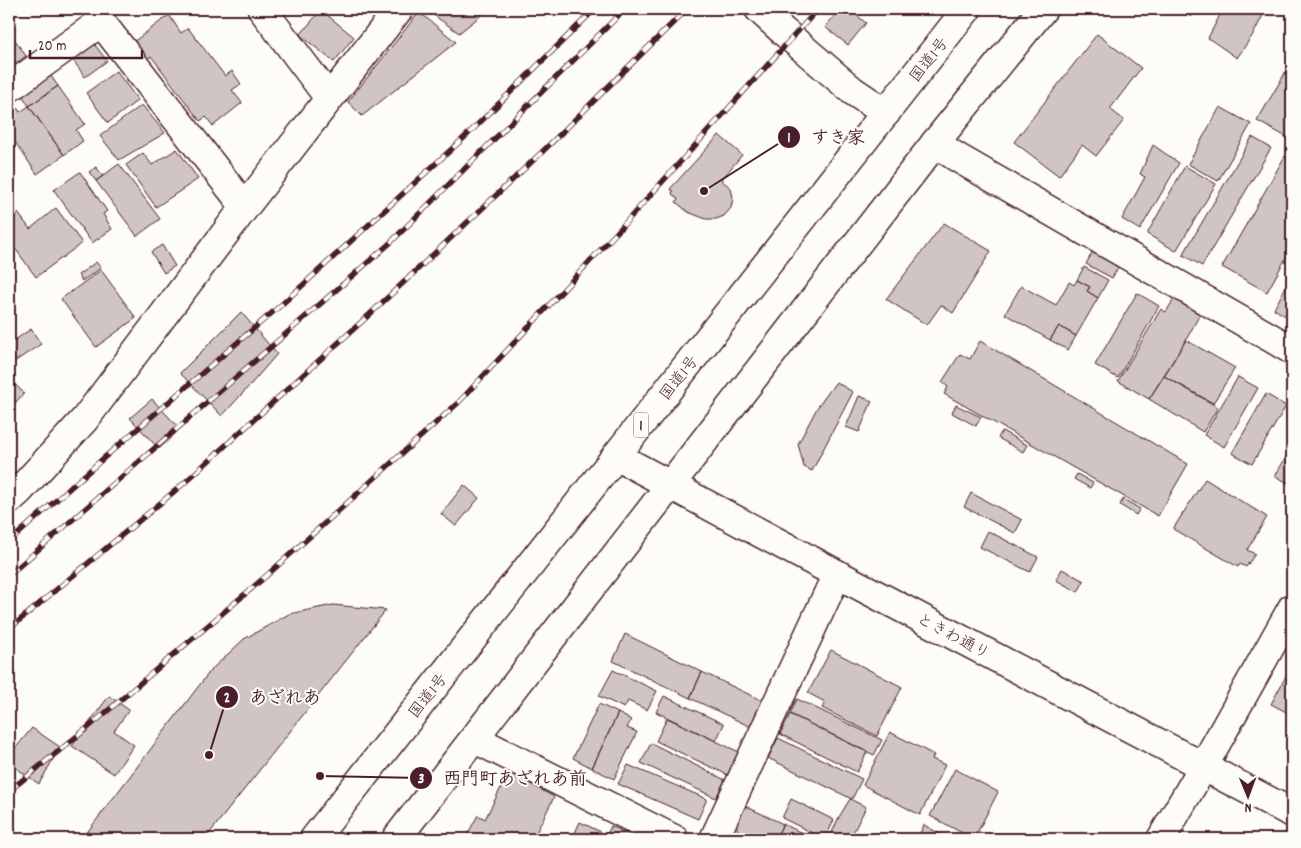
<svg xmlns="http://www.w3.org/2000/svg" width="1301" height="848" font-family="Dekko,'Klee One',sans-serif">
	<style>
		.building { fill: #d0c5c4; stroke: #4a1f2b }
		.lines { fill: none; stroke-linecap: round; stroke-linejoin: round }
		.minor-casing { stroke: #4a1f2b; stroke-width: 31 }
		.highway-casing { stroke: #4a1f2b; stroke-width: 31 }
		.minor { stroke: #fdfcf7; stroke-width: 28 }
		.highway { stroke: #fdfcf7; stroke-width: 28 }
		.rail-casing { stroke: #4a1f2b; stroke-width: 5.5 }
		.rail { stroke: #fdfcf7; stroke-width: 4; stroke-dasharray: 11; stroke-linecap: butt }
		.labels { text-anchor: middle; stroke-width: 4; stroke-linejoin: round; paint-order: stroke }
		.shield { fill: #fdfcf7; stroke: #806168; stroke-width: 1 }
		.shield-label { font-size: 15px; font-weight: bold; fill: #4a1f2b }
		.street-label { font-size: 16px; fill: #4a1f2b; stroke: #fdfcf7 }
		.leader { fill: none; stroke: #4a1f2b; stroke-width: 2 }
		.callout-dot { fill: #4a1f2b; stroke: #fdfcf7; stroke-width: 2 }
		.mark-label { font-size: 15px; text-anchor: middle; font-weight: bold; fill: #fff }
		.callout-label { font-size: 18px; text-anchor: middle; font-weight: bold; fill: #4a1f2b; stroke: #fdfcf7; stroke-width: 4; stroke-linejoin: round; paint-order: stroke }
	</style>
	<rect width="100%" height="100%" fill="#fdfcf7"/>
	<filter id="ink" filterUnits="userSpaceOnUse"><feTurbulence type="fractalNoise" baseFrequency=".02" numOctaves="2"/><feDisplacementMap in="SourceGraphic" scale="10" xChannelSelector="R" yChannelSelector="G"/><feConvolveMatrix kernelMatrix="1 2 1 2 8 2 1 2 1" color-interpolation-filters="sRGB"/></filter>
	<g filter="url(#ink)">
		<path class="building" d="M425,9h64l-30,24z
			M840,9h9l17,14 -18,22 -23,-18z
			M1181,9h17l-7,8z
			M1213,9h53l-12,24 -17,25 -29,-20 13,-25z
			M321,10l33,27 -20,25 -34,-27z
			M419,12l37,30 -94,74 -14,-14z
			M169,15l12,18 7,-5 37,48 7,-5 9,13 -9,6 10,13 -29,23 -7,-9 -6,4 -49,-65 -9,8 -14,-18z
			M9,31l17,25 -14,10 -3,-5z
			M1097,34l44,34 -31,41 14,11 -28,36 -14,-11 -23,31 -45,-34z
			M89,37l18,24 -22,16 -17,-24z
			M1292,61v79l-35,-19z
			M116,71l22,29 -30,23 -22,-30z
			M48,72l10,14 -29,20 -9,-14z
			M58,86l27,38 -9,6 7,11 -19,14 -35,-49z
			M10,97l10,15 9,-6 35,49 -27,19 -28,-41v-35z
			M142,105l23,28 -46,27 -19,-24z
			M1220,107l31,17 -33,57 -30,-17z
			M719,135l23,20 -21,25 10,8 2,10 -2,10 -7,8 -8,3h-10l-18,-7 -12,-10 2,-3 -6,-5 1,-3 -3,-2z
			M1252,137l19,11 -69,118 -19,-11z
			M1153,145l26,18 -39,67 -18,-11 23,-42 -5,-3z
			M177,149l21,30 -42,28 -30,-42 17,-12 9,12z
			M1285,156l7,4v87l-25,45 -45,-25z
			M119,164l41,55 -23,17 -41,-55z
			M1185,166l31,18 -40,67 -29,-17z
			M96,167l7,9 -7,5 -7,-9z
			M80,172l27,39 -4,3 9,15 -20,14 -38,-53z
			M56,208l26,35 -46,34 -27,-37v-19l9,-8 12,16z
			M944,223l47,28 -38,62 -12,-8 -14,20 -41,-26z
			M162,245l13,21 -11,7 -13,-21z
			M1093,251l26,15 -7,12 -26,-14z
			M96,262l5,6 -19,13 -4,-6z
			M1084,267l24,13 -10,18 -11,-7 3,-4 -13,-7z
			M101,270l35,48 -40,29 -35,-48z
			M1292,275v45l-18,-11z
			M1077,280l13,7 -3,4 11,7 -22,38 -17,-10 -9,14 -45,-26 16,-28 35,19 13,-23 5,3z
			M1137,293l22,13 -41,72 -23,-13z
			M1174,299l26,15 -14,26 -37,59 -31,-18 43,-72 5,3z
			M241,312l36,42 -26,30 -29,32 -42,-43z
			M1059,326l17,10 -8,14 -18,-10z
			M31,329l10,15 -30,20 -2,-3v-17z
			M1186,340l49,28 -22,35 -49,-27z
			M980,341l208,123 -30,52 -214,-122 4,-7 -6,-5 18,-28 10,5z
			M1164,376l54,31 -15,25 -54,-33z
			M1238,377l20,11 -34,59 -20,-12z
			M9,379l15,14 -15,17z
			M836,382l17,10 -41,79 -8,-4 -6,-23 19,-36z
			M1266,394l20,12 -34,58 -20,-11z
			M859,396l13,5 -13,31 -13,-5z
			M152,399l28,30 -21,20 -29,-31z
			M956,405l25,12 -5,9 -24,-13z
			M1002,431l25,14 -4,7 -25,-14z
			M1292,447v38l-17,-9z
			M1077,474l16,9 -3,5 -16,-9z
			M1205,479l62,38 -20,33 8,4 -9,13 -6,-3 -2,3 -65,-38z
			M464,485l15,13 -23,28 -15,-12z
			M971,493l51,27 -7,13 -51,-26z
			M1123,499l17,10 -4,6 -16,-10z
			M988,531l50,26 -8,15 -50,-25z
			M1062,569l22,12 -6,11 -22,-12z
			M333,605l53,5 -181,229h-123l129,-169 33,-31 45,-25z
			M625,634l77,38 -12,26 -77,-37z
			M831,650l71,37 -25,49 -55,-28 3,-6 -17,-9z
			M1292,665v50l-21,-11z
			M613,670l44,21 -10,19 -19,-9 -4,7 -25,-12z
			M702,672l61,29 -12,26 -61,-29z
			M109,696l20,14 -15,21 20,14 -20,29 -42,-28z
			M664,696l60,28 -8,17 -60,-29z
			M797,699l85,41 -8,15 -84,-41z
			M599,704l19,9 -26,55 -19,-10z
			M618,713l13,7 -4,8 10,4 -23,47 -22,-11z
			M790,714l77,38 -10,20 -77,-38z
			M667,718l72,34 -11,23 -72,-34z
			M32,728l28,19 -21,37 -30,-21v-7z
			M890,732l44,23 -2,4 13,6 -25,50 -57,-30z
			M778,738l84,41 -10,20 -84,-41z
			M651,743l74,37 -9,18 -75,-35z
			M628,765l79,34 -9,20 -80,-35z
			M955,769l43,23 -24,47 -44,-23z
			M509,772l45,25 -21,42h-68l13,-24 7,4z
			M791,799l43,21 -9,19 -43,-21z
			M850,799l16,8 -16,32h-21l10,-22z
			M745,806l38,18 -8,15h-34l-5,-14z
			M580,822l21,10 -3,7h-26z
			M783,824l32,15h-40z
			M924,825l18,10 -2,4h-23z
			M611,826l29,13h-35z"/>
		<g class="lines">
			<defs>
				<path id="minor" d="M262,9l67,89
					M759,9l25,23 69,59 33,22
					M9,88l92,-66 144,185
					M935,143l23,15 334,192
					M616,456l221,118 455,239
					M9,500l10,-9 66,-72 160,-212 154,-198
					M475,739l199,100
					M714,839l123,-265
					M1161,839l42,-72 89,-159"/>
				<path id="highway" d="M314,839l302,-383 351,-447
					M396,839l539,-696 108,-134"/>
			</defs>
			<use href="#minor" class="minor-casing"/>
			<use href="#highway" class="highway-casing"/>
			<use href="#minor" class="minor"/>
			<use href="#highway" class="highway"/>
			<defs>
				<path id="rail" d="M9,542l97,-86 175,-151 185,-169 129,-127
					M9,575l380,-331 236,-235
					M9,629l173,-144 187,-170 172,-162 146,-144
					M9,791l82,-66 174,-148 194,-175 159,-171 200,-222"/>
			</defs>
			<use href="#rail" class="rail-casing"/>
			<use href="#rail" class="rail"/>
		</g>
	</g>
	<g class="labels">
		<rect class="shield" x="633.5" y="412.5" width="15" height="25" rx="4"/>
		<g class="shield-label">
			<text x="641" y="430">1</text>
		</g>
		<g class="street-label">
			<text transform="translate(928 59) rotate(-52)" y="6">国道1号</text>
			<text transform="translate(678 377) rotate(-52)" y="6">国道1号</text>
			<text transform="translate(954 635) rotate(28)" y="6">ときわ通り</text>
			<text transform="translate(427 695) rotate(-52)" y="6">国道1号</text>
		</g>
	</g>
	<path class="leader" d="M704 191L789 137M209 755L227 697M320 776L421 778"/>
	<g class="callout-dot">
		<circle cx="704" cy="191" r="5"/>
		<circle cx="209" cy="755" r="5"/>
		<circle cx="320" cy="776" r="5"/>
		<circle cx="789" cy="137" r="12"/>
		<circle cx="227" cy="697" r="12"/>
		<circle cx="421" cy="778" r="12"/>
	</g>
	<g class="mark-label">
		<text x="789" y="142">1</text>
		<text x="227" y="702">2</text>
		<text x="421" y="783">3</text>
	</g>
	<g class="callout-label">
		<text x="838" y="143">すき家</text>
		<text x="285" y="703">あざれあ</text>
		<text x="515" y="784">西門町あざれあ前</text>
	</g>
	<rect width="1301" height="848" fill="none" stroke="#fdfcf7" stroke-width="30"/>
	<rect x="15" y="15" width="1271" height="818" fill="none" stroke="#4a1f2b" stroke-width="2" filter="url(#ink)"/>
	<g transform="translate(1248 796) rotate(179)" stroke="#fdfcf7" stroke-width="4" paint-order="stroke">
	<path d="M0-4L9 19L0 12L-9 19Z" fill="#4a1f2b"/>
	<text y="-8" font-size="14" font-weight="bold" text-anchor="middle" fill="#4a1f2b">N</text>
	</g>
	<path d="M30 50v8h112v-8" fill="none" stroke="#4a1f2b" stroke-width="2.5"/>
	<text x="38" y="50" font-size="15" fill="#4a1f2b" stroke="#fdfcf7" stroke-width="4" paint-order="stroke">20 m</text>
</svg>
